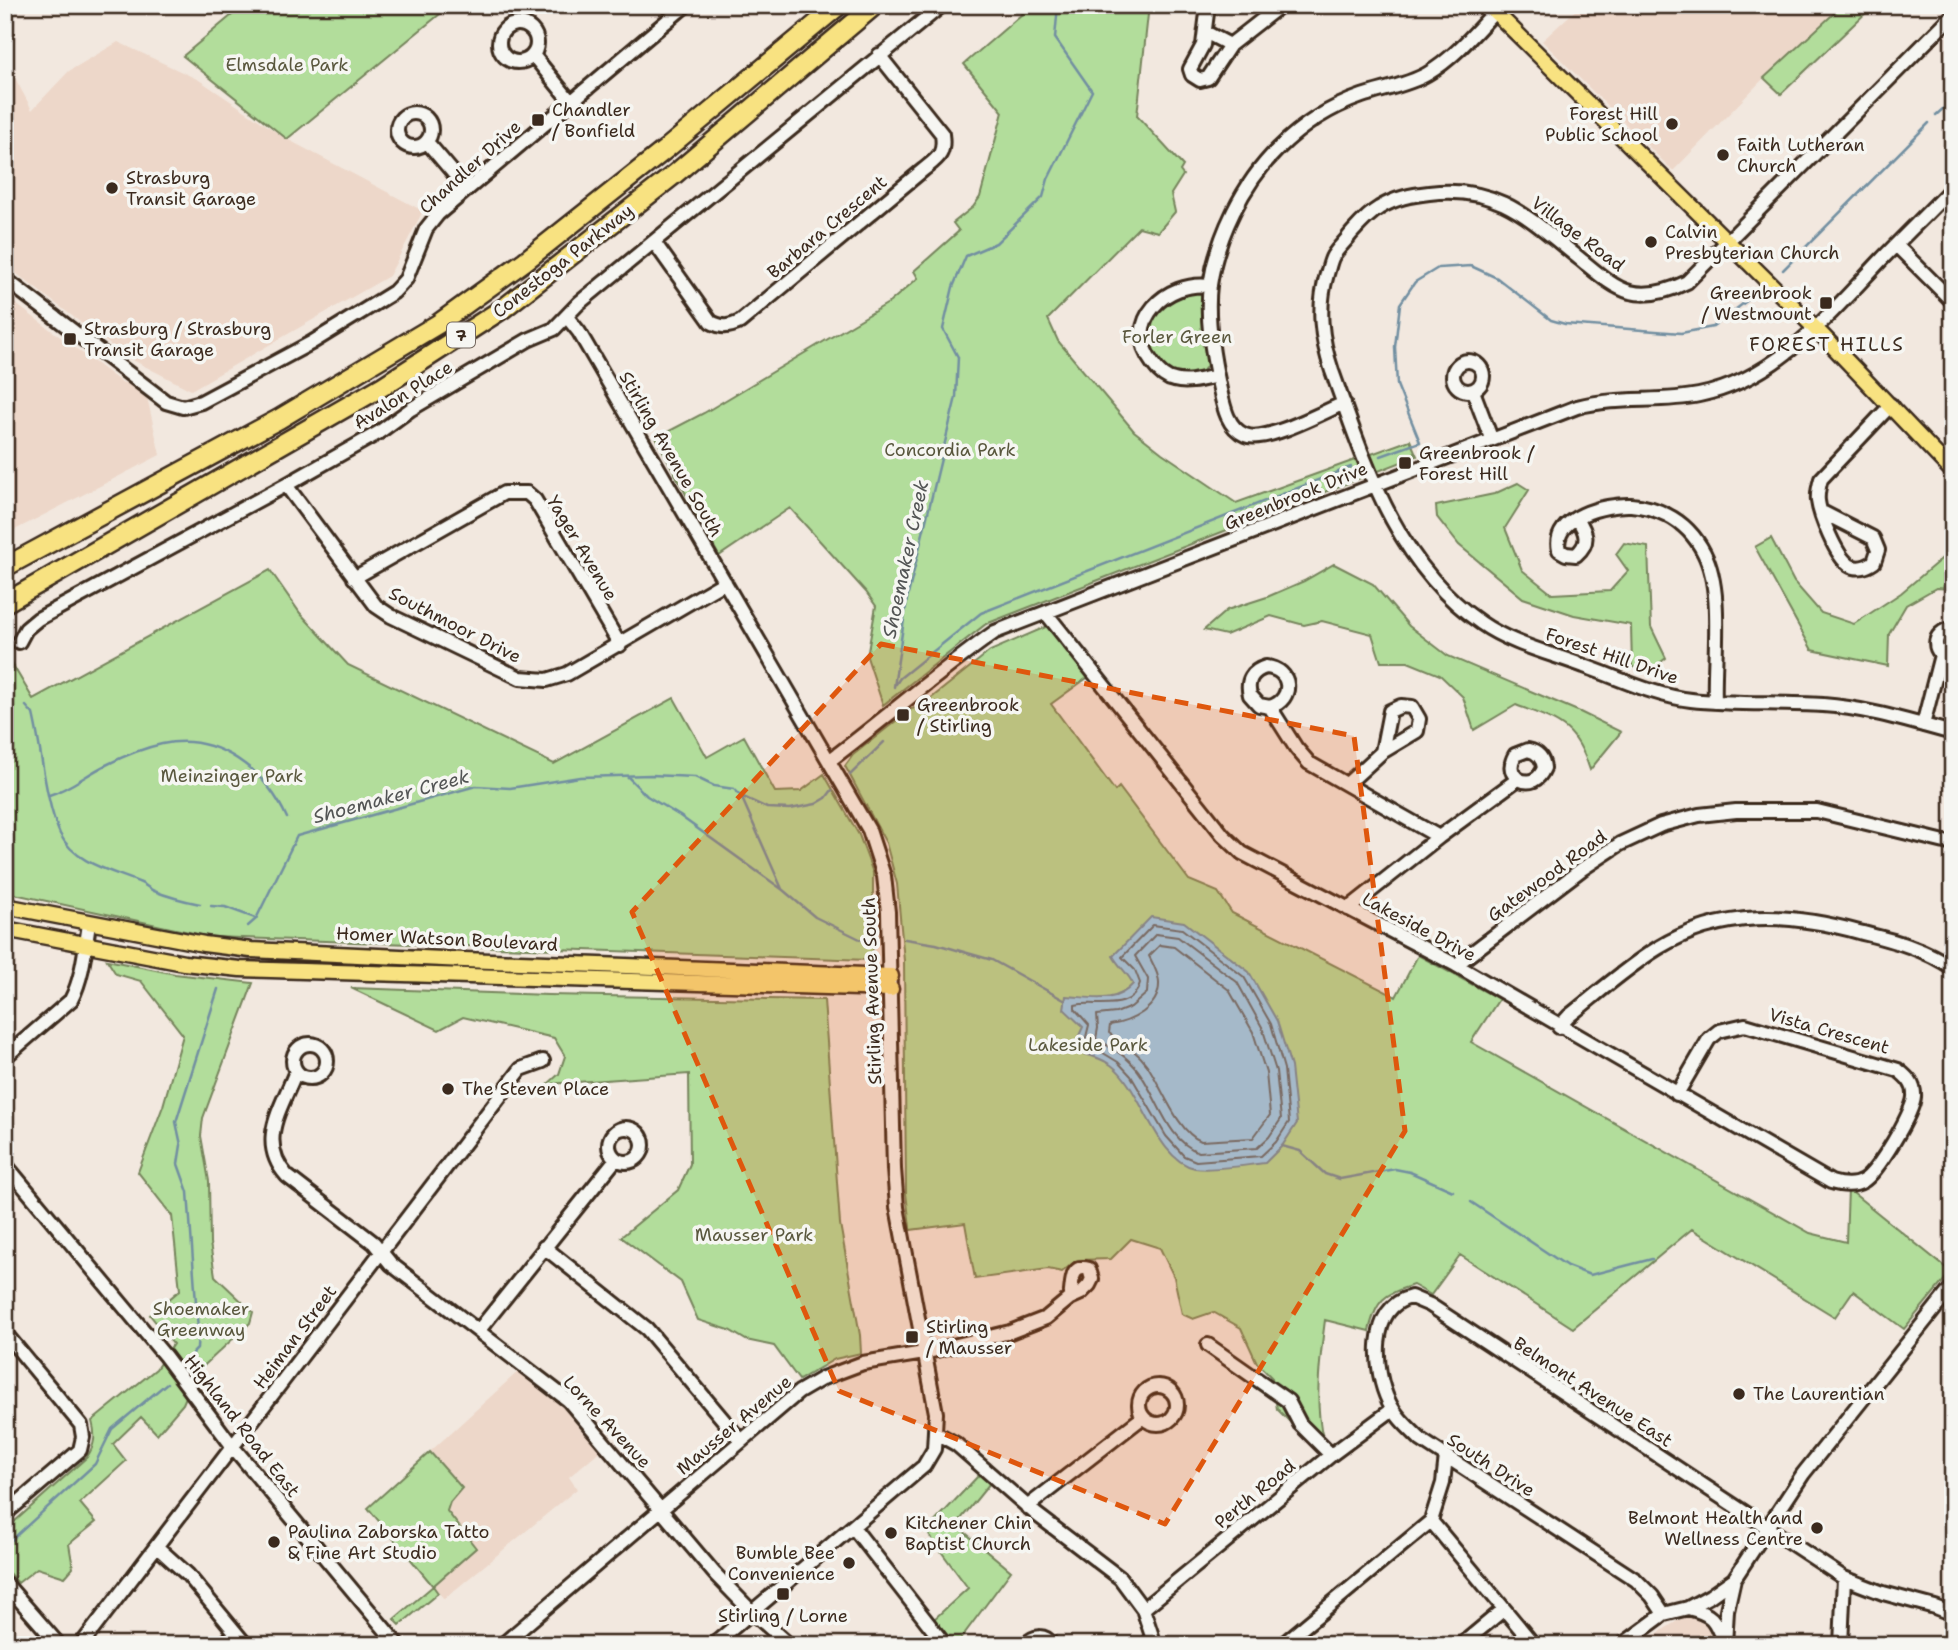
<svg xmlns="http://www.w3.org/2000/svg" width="1958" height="1650" font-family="'Shantell Sans',sans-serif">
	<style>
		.built { fill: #edd7c9 }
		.green { fill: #b2dd9b; stroke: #76845c; stroke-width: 2 }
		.water { fill: #97d3f8; stroke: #728fa1; stroke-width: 2 }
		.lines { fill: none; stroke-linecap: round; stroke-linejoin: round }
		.shore { stroke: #606e75; stroke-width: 2 }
		.stream { stroke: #728fa1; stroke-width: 2.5 }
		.minor-casing { stroke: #3b2a1e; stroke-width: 18 }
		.major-casing { stroke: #3b2a1e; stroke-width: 19 }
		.highway-casing { stroke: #3b2a1e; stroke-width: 23 }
		.minor { stroke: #f6f6f2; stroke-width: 12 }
		.major { stroke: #f8e281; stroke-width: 14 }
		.highway { stroke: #f8e281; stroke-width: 18 }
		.marked { fill: #df570d; fill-opacity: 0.2; stroke: #df570d; stroke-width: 5; stroke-dasharray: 14 9; stroke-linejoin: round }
		.poi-dot { fill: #3b2a1e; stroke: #f6f6f2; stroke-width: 2.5 }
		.labels { text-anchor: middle; stroke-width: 7; stroke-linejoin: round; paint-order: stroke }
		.shield { fill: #f6f6f2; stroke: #73675e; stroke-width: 2 }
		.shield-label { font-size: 16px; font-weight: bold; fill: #3b2a1e }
		.park-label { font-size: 18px; fill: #59573d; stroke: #f6f6f2 }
		.poi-label { font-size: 18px; fill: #3b2a1e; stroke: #f6f6f2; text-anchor: start }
		.street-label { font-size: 18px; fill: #3b2a1e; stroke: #f6f6f2 }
		.neighbourhood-label { font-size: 19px; letter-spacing: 2px; fill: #3b2a1e; stroke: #f6f6f2 }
		.water-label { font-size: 19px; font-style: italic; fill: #525454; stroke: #f6f6f2 }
	</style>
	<rect width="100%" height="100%" fill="#f2e8df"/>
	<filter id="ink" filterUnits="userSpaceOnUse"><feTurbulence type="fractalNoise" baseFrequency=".0143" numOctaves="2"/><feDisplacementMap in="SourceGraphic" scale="14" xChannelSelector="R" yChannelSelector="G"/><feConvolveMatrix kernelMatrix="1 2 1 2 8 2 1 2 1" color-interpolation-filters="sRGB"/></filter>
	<g filter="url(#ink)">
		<path class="built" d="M1581,5h262l-79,73 -91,93 -131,-130z
			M118,42l81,38 88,59 136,72 -34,65 -198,114 -66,-34 -120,-91v-206l27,51 37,-39z
			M5,296l116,86 24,6 15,67 -155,80z
			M521,1369l41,32 40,48 -33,28 8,12 -133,110 -76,-91z
			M1682,1618h15l14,7 5,20h-77z"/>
		<path class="green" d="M244,5h207l-164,134 -104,-83z
			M1028,5h121l-12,111 46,50 -3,5 3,4 -12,19 4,18 -17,20 -19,-5 -91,92 10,22 76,90 28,22 74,50 174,-63 7,16 -431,168 -103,81 -16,-48 9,-51 -10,-14 -76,-84 -71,48 -63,-118 48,-25 186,-111 28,-24 -4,-7 45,-40 -6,-8 20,-16 7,-10 23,-85 -39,-48 65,-56z
			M1843,5h31l-93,89 -17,-16z
			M1197,289l8,9 3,66 -6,8c-8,2 -18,5 -27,2 -22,-7 -34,-40 -20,-60 10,-14 26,-19 42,-25z
			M1518,483l11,7 -24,38 17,42 30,24 58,-3 18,-20 -12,-17 8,-11 24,4 3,80 15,31 -15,12 -19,-3 -1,-42 -57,-10 -51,-17 -64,-53 -22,-28 -1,-11 58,-12z
			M1771,538l23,44 27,31 33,11 47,-31 46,-39 6,4v31l-17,-1 -30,17 -17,29 -1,32 -76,-16 -57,-103z
			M1334,564l39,20 36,42 39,30 132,56 41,20 -31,38c-15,-46 -31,-48 -74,-65l-42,25 -11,-33 -23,-22 -32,-13h-27l-9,-28 -50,-13 -18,4 -33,-9 -45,19 -22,-5 23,-20 40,-13 37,-16z
			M270,570l30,43 48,52 206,99 120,-66 33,59 37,-21 31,56 26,-1 23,-17 35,61 14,38v85l-5,2 -656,-23 -207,-45v-240l28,47z
			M1048,626l43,49 -40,29 64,87 4,-4 70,93 29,12 14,21 164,84 22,-42 81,44 -28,43 339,191 36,9 2,-53 103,83 -47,57 -51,-38 -18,26 -143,-88 -119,99 -113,-73 -29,40 -18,-10c-29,9 -37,15 -44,46l-44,-11c-5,39 -11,81 -2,119l-9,7 -37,-37 -5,-31 -15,-15 -16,-35 -28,-16 -20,7 -11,-5 -8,-37 -14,-29 -29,-9 -20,20 -34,1 -15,12 -14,-3 -73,10 -10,-56 -55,7v-3l-4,-34 -2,-232 -7,-77 -11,-41 -41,-77 8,-11 58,-46 9,-2 70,-56z
			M107,960l68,14 78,9 -50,135 -2,18 8,45 1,62 5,33 38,36 -3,11 -54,50 -13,31 -26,30 -16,-17 -28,27 13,17 -46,42 16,19 -27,22 4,24 -8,9 -28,-9 -19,15 -13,-14v-39l82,-73c8,-12 9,-21 5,-36l64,-52 17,-25 -23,-29 30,-25 -8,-74 -34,-44 25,-66 20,-71 -42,-54 -25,-7z
			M351,988l197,7 276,5 16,224 20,111 1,18 -26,6 -36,21 -25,-34 -28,-6 -17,-10 -31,-10 -17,-38 -60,-45 57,-47 12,-26 -1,-90 -141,10 11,-10 6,-18 -11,-18 -91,-21 -24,13z
			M430,1452l32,36 -12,14 -3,9 29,37 -43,38 5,7 -38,32 -6,-6 39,-33 -65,-78z
			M980,1474l10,9 -34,42 55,46 -55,74h-3l-20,-25 35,-32 -42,-57z"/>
		<path class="water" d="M1151,917l33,5 65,50 28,49 14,46 6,56 -15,23 -17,17c-19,2 -53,8 -70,5 -40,-8 -53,-81 -84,-103 -10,-7 -19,-9 -30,-12l-6,-9 8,-17 -19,-18 2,-13c24,1 49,9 67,-12 -5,-11 -14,-17 -20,-28z"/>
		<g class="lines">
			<path class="shore" d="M1153,925l29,4 62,48 27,47 13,45 5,53 -13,20 -15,14 -65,5 -12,-5 -18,-20 -35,-60 -13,-14 -18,-11 -16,-6 5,-20 -14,-16v-4c20,-5 57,9 65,-22l-5,-13 -13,-13z
				M1156,934l22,3 59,45 25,45 14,44 5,48 -12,18 -12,11 -58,4c-33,-11 -42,-59 -63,-84 -11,-13 -25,-21 -40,-29l2,-11 -1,-13 19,-2 15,-6 16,-14 1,-14 -13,-23z
				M1160,945l14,2 55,43 24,42 13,41 4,42 -17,23 -52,3c-23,-8 -40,-56 -54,-76 -10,-14 -24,-22 -38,-32l1,-8c21,-3 50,-17 49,-42 0,-9 -6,-19 -10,-27z"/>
			<path class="stream" d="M1936,115l17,-15
				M1783,270l146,-147
				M1381,456l39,-14 -23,-57 -2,-38 5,-43 15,-22 23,-14 33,-2 26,12 54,42 14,4 116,9 32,-6 40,-31
				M896,684l4,-6 81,-65 370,-146
				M894,687l13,-88 49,-202 2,-40 -15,-28 10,-42 13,-31 30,-13 47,-46 5,-18 44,-88 -37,-53 3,-33
				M26,706l7,8c9,37 12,87 27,120 15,30 53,37 81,49 5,2 8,6 13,8 15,6 31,10 46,13
				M850,775l34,-33
				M627,776l20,20 33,20 103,74 32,27 53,26
				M49,795c21,-6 38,-21 57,-30 18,-9 37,-17 56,-21 55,-12 104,27 125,74
				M741,796l41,93
				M211,906l14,1 30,11
				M248,926l8,-7 41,-83 179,-50 34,2 70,-11 71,-2 44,2 19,9 20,3 7,7 26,12 23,1 26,-5 10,-6 6,-8
				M905,939l31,5 56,16 72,40
				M1282,1146l18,5 25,23 15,5 55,-10 15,3 43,19
				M1471,1202l96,64 23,9 62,-16
				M187,1359l10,-10 1,-19 -10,-138 -10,-28 3,-19 -5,-23 42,-133
				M5,1546l90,-82 17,-35 55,-46"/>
			<defs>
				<path id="minor" d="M1208,5l-5,40 -13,24 2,6 8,5 8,-2 22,-33 51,-40
					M1953,15l-266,267c-18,9 -37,15 -57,10 -18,-5 -35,-21 -50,-33 -49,-39 -82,-75 -151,-66 -18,2 -34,5 -50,15 -12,7 -20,17 -29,27 -5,7 -12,13 -17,21 -3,5 -4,12 -6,18 -10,34 -6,64 5,97 33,92 64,194 149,252 30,21 69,30 103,43 35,12 71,30 107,34 44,5 89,2 132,5 44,3 88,17 130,28
					M499 43a19 19 0 1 1 38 0a19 19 0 1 1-38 0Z
					M1205,32l25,13
					M533,55l38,47
					M397 130a17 17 0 1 1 34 0a17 17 0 1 1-34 0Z
					M427,142l40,47
					M654,242l57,80c11,6 18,5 29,0l183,-152c15,-12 22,-15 19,-36l-63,-79
					M1896,245l57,57
					M5,279l161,123 17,5 18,-5 110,-59 83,-51 12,-13 20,-50 12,-15 248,-209
					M1210,286c-43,-6 -89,36 -57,78 5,7 11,14 21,16 14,4 29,-1 43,-4
					M567,317l12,15 290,498 15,46 4,36 6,257 3,38 39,206 -2,36 -10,17 -211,179
					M1453 376a15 15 0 1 1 30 0a15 15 0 1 1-30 0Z
					M1473,391l18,47
					M1344,403c-20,9 -80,41 -99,32 -19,-8 -22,-32 -26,-50 -7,-32 -13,-67 -9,-100 7,-48 33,-102 68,-136 24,-24 52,-42 84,-53 21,-7 46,-11 65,-22 28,-16 52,-46 74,-69
					M286,485l90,121 15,10 129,62 27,2 20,-6 158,-92
					M1822,512l51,26 5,12 -4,12c-7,5 -17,8 -25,3 -13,-9 -29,-49 -31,-64 -1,-8 1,-15 3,-22l70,-74
					M1577,518c10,15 13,25 -1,37l-10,-1 -7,-4c-8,-33 47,-46 72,-45 12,1 26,5 36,10 16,8 29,22 37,38 20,39 9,105 11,149
					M354,578l150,-85h23l8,7 85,145
					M1046,613l177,222 19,18 214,112 375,217c10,3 22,5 32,-1 14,-8 50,-68 51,-84 1,-13 -7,-20 -16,-27l-153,-45 -26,6 -10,8 -32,55
					M1953,629c-22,1 -23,28 0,29
					M19,642l7,-13 12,-10 248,-134 92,-52 33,-24 117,-69 26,-11 25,-26 363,-298
					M1270,707c25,-8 22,-38 -4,-40 -14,4 -20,14 -16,28l9,10 11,2 26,41 13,15 130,74
					M1923,725l18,-70
					M829,761c56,-42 109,-89 166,-129l582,-225c41,-11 82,-4 122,-12 77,-15 131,-81 182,-135 24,-25 48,-48 72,-73
					M1347,784l35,-32 35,-21 2,-12 -7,-12 -11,-1 -11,5 -8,41
					M1348,909l91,-72 79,-58c12,6 21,1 26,-11 -1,-10 -6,-16 -16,-18l-13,5c-5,9 -5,17 3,24
					M1456,965l126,-96 38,-25 41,-19 38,-10 37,-4h81l136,33
					M1559,1027l10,-11c29,-23 58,-49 89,-68 64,-39 132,-35 201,-16 35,9 63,15 94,36
					M293 1061a17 17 0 1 1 34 0a17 17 0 1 1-34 0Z
					M5,1057l66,-57c12,-23 14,-51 18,-76
					M296,1071c-14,37 -40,70 -9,105l87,67 17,21 177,136 147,174 37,38 37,33
					M609 1145a17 17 0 1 1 34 0a17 17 0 1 1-34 0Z
					M5,1164l160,192 68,91 165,198
					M544,1247l103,82 94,112
					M479,1330l137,-171
					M5,1333l76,92 2,12 -3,13 -75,64
					M1208,1345l80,56 12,23 31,31
					M1139 1405a19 19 0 1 1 38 0a19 19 0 1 1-38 0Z
					M936,1433l20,11 80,70 84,64 23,31 12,36
					M1027,1507l116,-90
					M1431,1521l103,124
					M853,1527l92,118
					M157,1547l31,28 58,70
					M5,1583l54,62
					M1688,1608c24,6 27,11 35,33
					M1143,1609l188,-154 62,-46
					M1664,1614l-12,-18 -16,-16 -215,-140c-11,-11 -25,-23 -32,-38 -15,-30 -21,-95 22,-105l19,8 414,273 39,15 52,14 18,7
					M81,1645l440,-576 22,-8
					M222,1645l14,-12
					M502,1645l297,-253 24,-14 40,-15 61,-10 86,-21 36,-14 24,-20 11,-5 8,-8 3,-6 -3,-10c-20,-6 -16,17 -19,29
					M1025,1645c9,-10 20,-11 27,0
					M1282,1645l149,-124 12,-38 3,-27
					M1461,1645l42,-35
					M1622,1645l42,-31 24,-6 22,-12 24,-17
					M1725,1645l2,-35 7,-31 69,-105 150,-188
					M1841,1645l3,-67"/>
				<path id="major" d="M1488,5l336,332 129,135
					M5,906l199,38 47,6 213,10 427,16
					M5,929l179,34 56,6 651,20"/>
				<path id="highway" d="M5,567l274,-148 159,-95 87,-63 141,-112 173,-144
					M5,603l378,-217 121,-78 171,-134 200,-169"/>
			</defs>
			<use href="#minor" class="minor-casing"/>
			<use href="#major" class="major-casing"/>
			<use href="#highway" class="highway-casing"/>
			<use href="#minor" class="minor"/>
			<use href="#major" class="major"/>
			<use href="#highway" class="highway"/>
		</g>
	</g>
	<path class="marked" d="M881,644l473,92 51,395 -240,393 -326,-133 -207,-479z"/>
	<g class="poi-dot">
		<rect x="531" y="113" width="14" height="14" rx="3.5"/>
		<circle cx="1672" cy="124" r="7"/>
		<circle cx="1723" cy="155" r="7"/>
		<circle cx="112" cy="188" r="7"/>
		<circle cx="1651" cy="242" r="7"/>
		<rect x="1819" y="296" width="14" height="14" rx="3.5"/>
		<rect x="63" y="332" width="14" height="14" rx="3.5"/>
		<rect x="1398" y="456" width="14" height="14" rx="3.5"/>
		<rect x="896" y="708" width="14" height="14" rx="3.5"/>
		<circle cx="448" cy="1089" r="7"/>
		<rect x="905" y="1330" width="14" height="14" rx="3.5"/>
		<circle cx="1739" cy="1394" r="7"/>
		<circle cx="1817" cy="1528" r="7"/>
		<circle cx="891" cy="1533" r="7"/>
		<circle cx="274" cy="1542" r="7"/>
		<circle cx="849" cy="1563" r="7"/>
		<rect x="776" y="1587" width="14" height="14" rx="3.5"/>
	</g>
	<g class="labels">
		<rect class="shield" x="447" y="322.5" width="28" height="25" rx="5"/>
		<g class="shield-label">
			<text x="461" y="341">7</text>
		</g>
		<g class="park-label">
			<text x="287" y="71">Elmsdale Park</text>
			<text x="1177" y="343">Forler Green</text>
			<text x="950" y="456">Concordia Park</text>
			<text x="232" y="782">Meinzinger Park</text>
			<text x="1088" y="1051">Lakeside Park</text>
			<text x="754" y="1241">Mausser Park</text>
			<text x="201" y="1315">Shoemaker<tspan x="201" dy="21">Greenway</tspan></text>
		</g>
		<g class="poi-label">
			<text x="552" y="116">Chandler<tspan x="552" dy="21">/ Bonfield</tspan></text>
			<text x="1658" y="120" text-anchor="end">Forest Hill<tspan x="1658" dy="21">Public School</tspan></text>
			<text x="1737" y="151">Faith Lutheran<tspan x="1737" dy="21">Church</tspan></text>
			<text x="126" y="184">Strasburg<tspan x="126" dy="21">Transit Garage</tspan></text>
			<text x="1665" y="238">Calvin<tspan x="1665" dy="21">Presbyterian Church</tspan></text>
			<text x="1812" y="299" text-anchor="end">Greenbrook<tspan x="1812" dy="21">/ Westmount</tspan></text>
			<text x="84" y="335">Strasburg / Strasburg<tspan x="84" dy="21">Transit Garage</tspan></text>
			<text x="1419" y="459">Greenbrook /<tspan x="1419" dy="21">Forest Hill</tspan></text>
			<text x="917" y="711">Greenbrook<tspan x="917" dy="21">/ Stirling</tspan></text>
			<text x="462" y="1095">The Steven Place</text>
			<text x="926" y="1333">Stirling<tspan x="926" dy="21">/ Mausser</tspan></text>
			<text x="1753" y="1400">The Laurentian</text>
			<text x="1803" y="1524" text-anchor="end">Belmont Health and<tspan x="1803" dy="21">Wellness Centre</tspan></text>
			<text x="905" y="1529">Kitchener Chin<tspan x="905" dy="21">Baptist Church</tspan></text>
			<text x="288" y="1538">Paulina Zaborska Tatto<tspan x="288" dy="21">&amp; Fine Art Studio</tspan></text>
			<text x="835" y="1559" text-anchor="end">Bumble Bee<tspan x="835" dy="21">Convenience</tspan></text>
			<text x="783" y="1622" text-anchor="middle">Stirling / Lorne</text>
		</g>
		<g class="street-label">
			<text transform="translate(470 167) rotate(-42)" y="6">Chandler Drive</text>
			<text transform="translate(827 227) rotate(-40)" y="6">Barbara Crescent</text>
			<text transform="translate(1578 234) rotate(37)" y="6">Village Road</text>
			<text transform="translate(563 261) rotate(-38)" y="6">Conestoga Parkway</text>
			<text transform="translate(403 395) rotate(-32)" y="6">Avalon Place</text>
			<text transform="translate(671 454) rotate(60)" y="6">Stirling Avenue South</text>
			<text transform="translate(1296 496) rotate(-22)" y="6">Greenbrook Drive</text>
			<text transform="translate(582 548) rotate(59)" y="6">Yager Avenue</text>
			<text transform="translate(455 625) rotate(27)" y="6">Southmoor Drive</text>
			<text transform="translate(1612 656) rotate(19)" y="6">Forest Hill Drive</text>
			<text transform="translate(1547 876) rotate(-36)" y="6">Gatewood Road</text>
			<text transform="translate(1419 927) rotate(28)" y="6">Lakeside Drive</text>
			<text transform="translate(447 939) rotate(3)" y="6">Homer Watson Boulevard</text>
			<text transform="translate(872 991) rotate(-92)" y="6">Stirling Avenue South</text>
			<text transform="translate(1829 1031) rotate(16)" y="6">Vista Crescent</text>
			<text transform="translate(295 1337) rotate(-53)" y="6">Heiman Street</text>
			<text transform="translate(1593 1392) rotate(33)" y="6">Belmont Avenue East</text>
			<text transform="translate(607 1422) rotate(47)" y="6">Lorne Avenue</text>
			<text transform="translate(734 1425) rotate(-40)" y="6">Mausser Avenue</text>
			<text transform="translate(242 1426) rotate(52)" y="6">Highland Road East</text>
			<text transform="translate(1491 1465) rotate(33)" y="6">South Drive</text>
			<text transform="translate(1255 1494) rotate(-39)" y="6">Perth Road</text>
		</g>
		<g class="neighbourhood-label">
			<text x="1827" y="351">FOREST HILLS</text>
		</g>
		<g class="water-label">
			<text transform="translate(905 559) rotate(-78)" y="7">Shoemaker Creek</text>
			<text transform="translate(391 796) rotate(-15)" y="7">Shoemaker Creek</text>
		</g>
	</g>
	<rect width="1958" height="1650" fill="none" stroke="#f6f6f2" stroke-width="28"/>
	<rect x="14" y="14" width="1930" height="1622" fill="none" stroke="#3b2a1e" stroke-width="2.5" filter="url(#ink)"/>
</svg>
